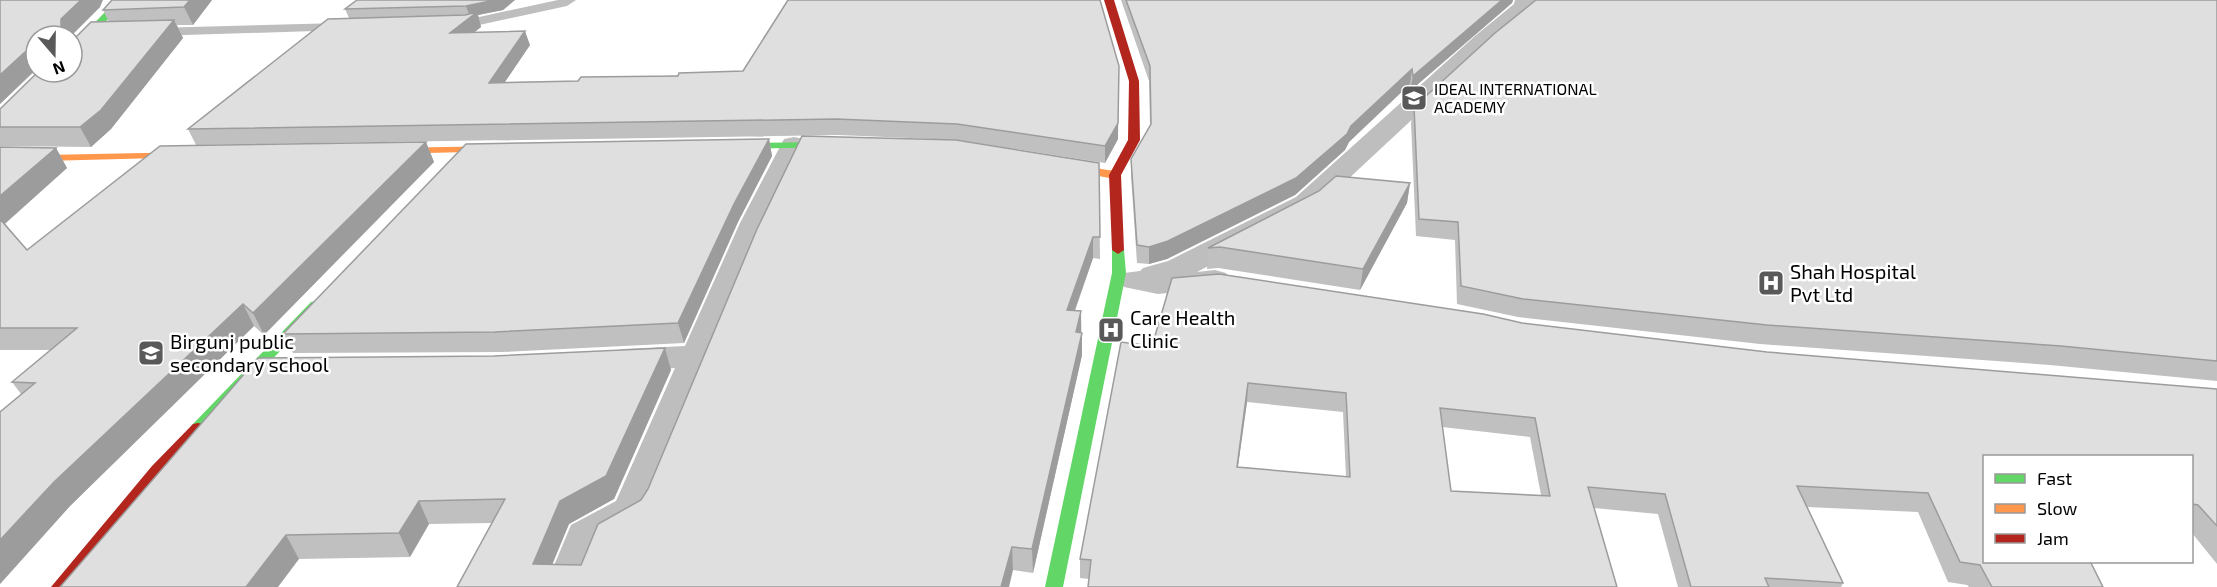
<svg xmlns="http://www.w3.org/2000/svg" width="2217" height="587" font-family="'Exo 2',sans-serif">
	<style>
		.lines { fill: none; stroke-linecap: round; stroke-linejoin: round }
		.lane { fill: #bebebe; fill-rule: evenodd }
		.street { fill: #bebebe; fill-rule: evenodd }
		.fast { fill: #63d668; fill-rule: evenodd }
		.slow { fill: #ff974d; fill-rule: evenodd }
		.jam { fill: #b3261e; fill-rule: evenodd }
		.wall { fill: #c0c0c0; fill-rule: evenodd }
		.shaded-wall { fill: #9c9c9c }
		.building { fill: #dfdfdf; stroke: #9c9c9c; stroke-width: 1.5; fill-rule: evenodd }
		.labels { text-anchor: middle; stroke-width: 5; stroke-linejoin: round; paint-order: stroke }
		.far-poi-label { font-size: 16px; fill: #000; stroke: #fff; text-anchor: start }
		.poi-label { font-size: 20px; fill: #000; stroke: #fff; text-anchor: start }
	</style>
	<rect width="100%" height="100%" fill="#fff"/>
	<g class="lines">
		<path class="lane" d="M558,0h18l-9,6 -97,21h-16l-7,-4 7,-4h16z
			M341,23l5,1 2,3 -2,3 -192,6 -7,-4 7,-4z"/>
		<path class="street" d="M1515,0h22l-4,11 -42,35 -175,163 -119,63 18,-2 11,3 5,7 -5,7 -68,7 -34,-7 -5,-7 5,-7 16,-2 3,-3 25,-7 128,-64 179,-161 39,-32z
			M794,137l10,2 4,6 -49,104 -106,262 -6,11 -43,24 -15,41h-44l26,-62 45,-24 59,-133 -52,3 -13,-3 -5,-8 5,-8 13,-3 62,-3 55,-123 44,-84z"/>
		<path class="fast" d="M112,0h10l-8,13 -39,41 -3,1v-9l35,-36z
			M841,142l6,3 -2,2 -120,2 -6,-3 6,-3z
			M1118,246l6,4 2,23 -63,314h-18l67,-314v-23z
			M316,301l5,1 2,3 -2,3 -118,124h-10l-3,-4 3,-4 118,-122z"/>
		<path class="slow" d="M505,146l6,3 -2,2 -123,3 -6,-3 6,-3z
			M193,152l4,1v4l-152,4 -45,-2v-6l45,2z
			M1053,162l62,9 6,4 -6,4 -66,-12 -2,-2z"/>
		<path class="jam" d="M1104,0h10l25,81 1,59 -19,35 3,75 -6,4 -6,-4 -3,-75 19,-35 1,-59z
			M198,423l5,1 3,4 -3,4 -39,42 -94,113h-19l101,-121 41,-42z"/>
	</g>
	<path class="wall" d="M0,0l100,7 -29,29h-35v34l-36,34z
		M112,0h100l-19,25h-16l6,13 -72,91 -20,18 -91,-1v-37l109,-87 -6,-12z
		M515,0l-12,10 -25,5 3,12 -7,5 56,13 -25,37 73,-1 165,-10 375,68 -13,24 -147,-23 -120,-5 -642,10 -8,-16 161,-111 -4,-9z
		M1121,0h392l-1,3 -102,88v-7l-61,58 -4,8 -50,45 -128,64 -18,5 -12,-1 -6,-87v-17l19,-34 -1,-44z
		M2217,0v381l-167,-16 -290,-21 -242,-27 -61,-13 -2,-64 -39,-4 -5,-113 3,-16z
		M769,139l3,17 -34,66 -54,121 -182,9 -209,1 -10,-19z
		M426,142l8,20 -170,173 -10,-9 -184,180 -70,78v-172l21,-18 -9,-12 38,-32h-50v-203l56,1 11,20 -62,56 22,26z
		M1099,163l1,96 -7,-1 -18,53h6l1,44 -49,218 -20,-3 -556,17 35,-64 -63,1 -19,33 -111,2 -239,28 434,-231 171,-8 6,22 -57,129 -45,25 -17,40 29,1 60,-65z
		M1410,183l-3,20 -47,87 -142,-22 -11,1 1,-21z
		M1522,323l245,29 450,37v175l-25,-31v-77h-208l119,131h-134l-2,-2 -19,-3 -30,-70 -111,-5 36,76 -2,4h-163l-20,-73 -64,-6 -505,71 -9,-1v-19l72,-213zM1247,402l96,10 3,65 -108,-10zM1442,427l88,10 11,58 -90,-4z"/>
	<path class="shaded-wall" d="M81,0h22l-3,7 -29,29h-10v-17z
		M190,0h22l-19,25 -9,-18z
		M495,0h20l-12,10 -25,5 3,12 -26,21 -5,-15 20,-16 -4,-11z
		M1502,0h11l-1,3 -102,88 3,-15z
		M174,20l9,18 -72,91 -20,18 -11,-20z
		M525,31l5,14 -36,53 -5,-15z
		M25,52l10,18 -35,34v-29z
		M1119,66l-1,73 -13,24v-17z
		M1412,69l-2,15 -61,58 -4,8 -50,45 -128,64 -18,5v-17l202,-121z
		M769,139l3,17 -34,66 -54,121 -6,-20 56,-119z
		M426,142l8,20 -170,173 -11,-22z
		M56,148l11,20 -65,58 -2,-3v-27z
		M1410,183l-3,20 -47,87 3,-21z
		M1093,237v21l-26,74v-22z
		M243,304l11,22 -184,180 -70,78v-44l54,-58z
		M1081,311v23l-5,-2z
		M1082,333v22l-49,218 -1,-24z
		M665,348l6,22 -57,129 -45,25 -26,63 -10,-23 27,-63z
		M1248,383l-1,19 -12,84 2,-19z
		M419,501l10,23 -19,33 -11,-24z
		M286,535l13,24 -21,28h-32z
		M1012,547l1,23 -4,17h-8z"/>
	<path class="building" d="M0,0h81l-20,19v17h-25v16h-11l-25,23z
		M112,0h78l-6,7 -81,3z
		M357,0h138l-29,6 -121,3z
		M788,0h312l19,66 -1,57 -13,23 -148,-22 -121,-5 -648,10 140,-110 137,-4 12,-3 -27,21 75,-2 -36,52 89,-2 3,-4 97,-1 1,-3 64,-2z
		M1126,0h376l-89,76 -1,-7 -61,57 -4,8 -51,44 -128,63 -19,6 -12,-2 -6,-86 20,-35 -1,-58z
		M1536,0h681v361l-156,-15 -294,-21 -244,-26 -62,-13 -3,-64 -39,-3 -5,-112 81,-74z
		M174,20l-73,90 -21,17h-80v-18l38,-37h34v-31l19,-19z
		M802,136l154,4 143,23 1,74h-7l-26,73 14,1 -5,21 6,1 -50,216 -20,-2 -11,40h-544l48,-88 -86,2 -20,32 -113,2 -40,52h-186l198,-229 236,-2 171,-8 -59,128 -46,25 -27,63 48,1 17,-41 43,-24 7,-11 109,-260z
		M769,139l-35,65 -56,119 -183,9 -212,2 183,-190z
		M426,142l-173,171 -10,-9 -189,178 -54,58v-128l35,-29 -23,-1 65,-54h-77v-109l27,31 133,-104z
		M0,147l56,1 -56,48z
		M1336,176l74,7 -47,86 -143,-22 -12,1 111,-57z
		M1219,274l264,40 39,9 245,29 450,37v137l-19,-21 -6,-1v-48h-208v105h106l13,26h-111l-12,-22 -20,-3 -32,-69 -131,-7 46,97 -78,-5 4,9h-78l-26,-93 -77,-7 29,100h-529l3,-27 -11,-1 41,-217 31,4 20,-68zM1248,383l98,10 4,84 -113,-10zM1440,408l95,10 15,78 -99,-5z"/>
	<defs>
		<symbol id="school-square" viewBox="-11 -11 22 22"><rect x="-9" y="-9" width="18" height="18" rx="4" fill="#595959" stroke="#fff"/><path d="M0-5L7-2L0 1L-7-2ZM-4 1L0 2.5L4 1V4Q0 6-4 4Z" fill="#fff"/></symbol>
		<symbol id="hospital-square" viewBox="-11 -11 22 22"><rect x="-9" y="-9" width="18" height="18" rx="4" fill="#595959" stroke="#fff"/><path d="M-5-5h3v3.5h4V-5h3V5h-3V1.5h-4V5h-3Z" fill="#fff"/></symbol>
	</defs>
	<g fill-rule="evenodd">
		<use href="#school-square" x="1399" y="83" width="30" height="30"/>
		<use href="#hospital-square" x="1756" y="268" width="30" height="30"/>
		<use href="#hospital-square" x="1096" y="315" width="30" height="30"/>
		<use href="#school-square" x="136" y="338" width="30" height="30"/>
	</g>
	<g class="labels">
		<g class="far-poi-label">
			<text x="1434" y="95">IDEAL INTERNATIONAL<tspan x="1434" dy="18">ACADEMY</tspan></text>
		</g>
		<g class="poi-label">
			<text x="1790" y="279">Shah Hospital<tspan x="1790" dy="23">Pvt Ltd</tspan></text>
			<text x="1130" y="325">Care Health<tspan x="1130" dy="23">Clinic</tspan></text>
			<text x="170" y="349">Birgunj public<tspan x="170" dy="23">secondary school</tspan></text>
		</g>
	</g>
	<rect x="1983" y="455" width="210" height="108" fill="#ffffff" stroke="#999999" stroke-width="1.5"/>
	<rect x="1995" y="474" width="30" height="9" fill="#63d668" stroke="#999999" stroke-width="1.5"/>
	<text x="2037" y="485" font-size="18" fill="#000000">Fast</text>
	<rect x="1995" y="504" width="30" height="9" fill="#ff974d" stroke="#999999" stroke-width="1.5"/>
	<text x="2037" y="515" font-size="18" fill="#000000">Slow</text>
	<rect x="1995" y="534" width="30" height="9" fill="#b3261e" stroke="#999999" stroke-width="1.5"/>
	<text x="2037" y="545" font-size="18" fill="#000000">Jam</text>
	<g transform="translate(54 54) rotate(160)"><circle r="28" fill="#ffffff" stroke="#999999" stroke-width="1.5"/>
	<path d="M0-4.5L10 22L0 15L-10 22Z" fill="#595959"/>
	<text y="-9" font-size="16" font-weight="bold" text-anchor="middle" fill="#000000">N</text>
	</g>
</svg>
